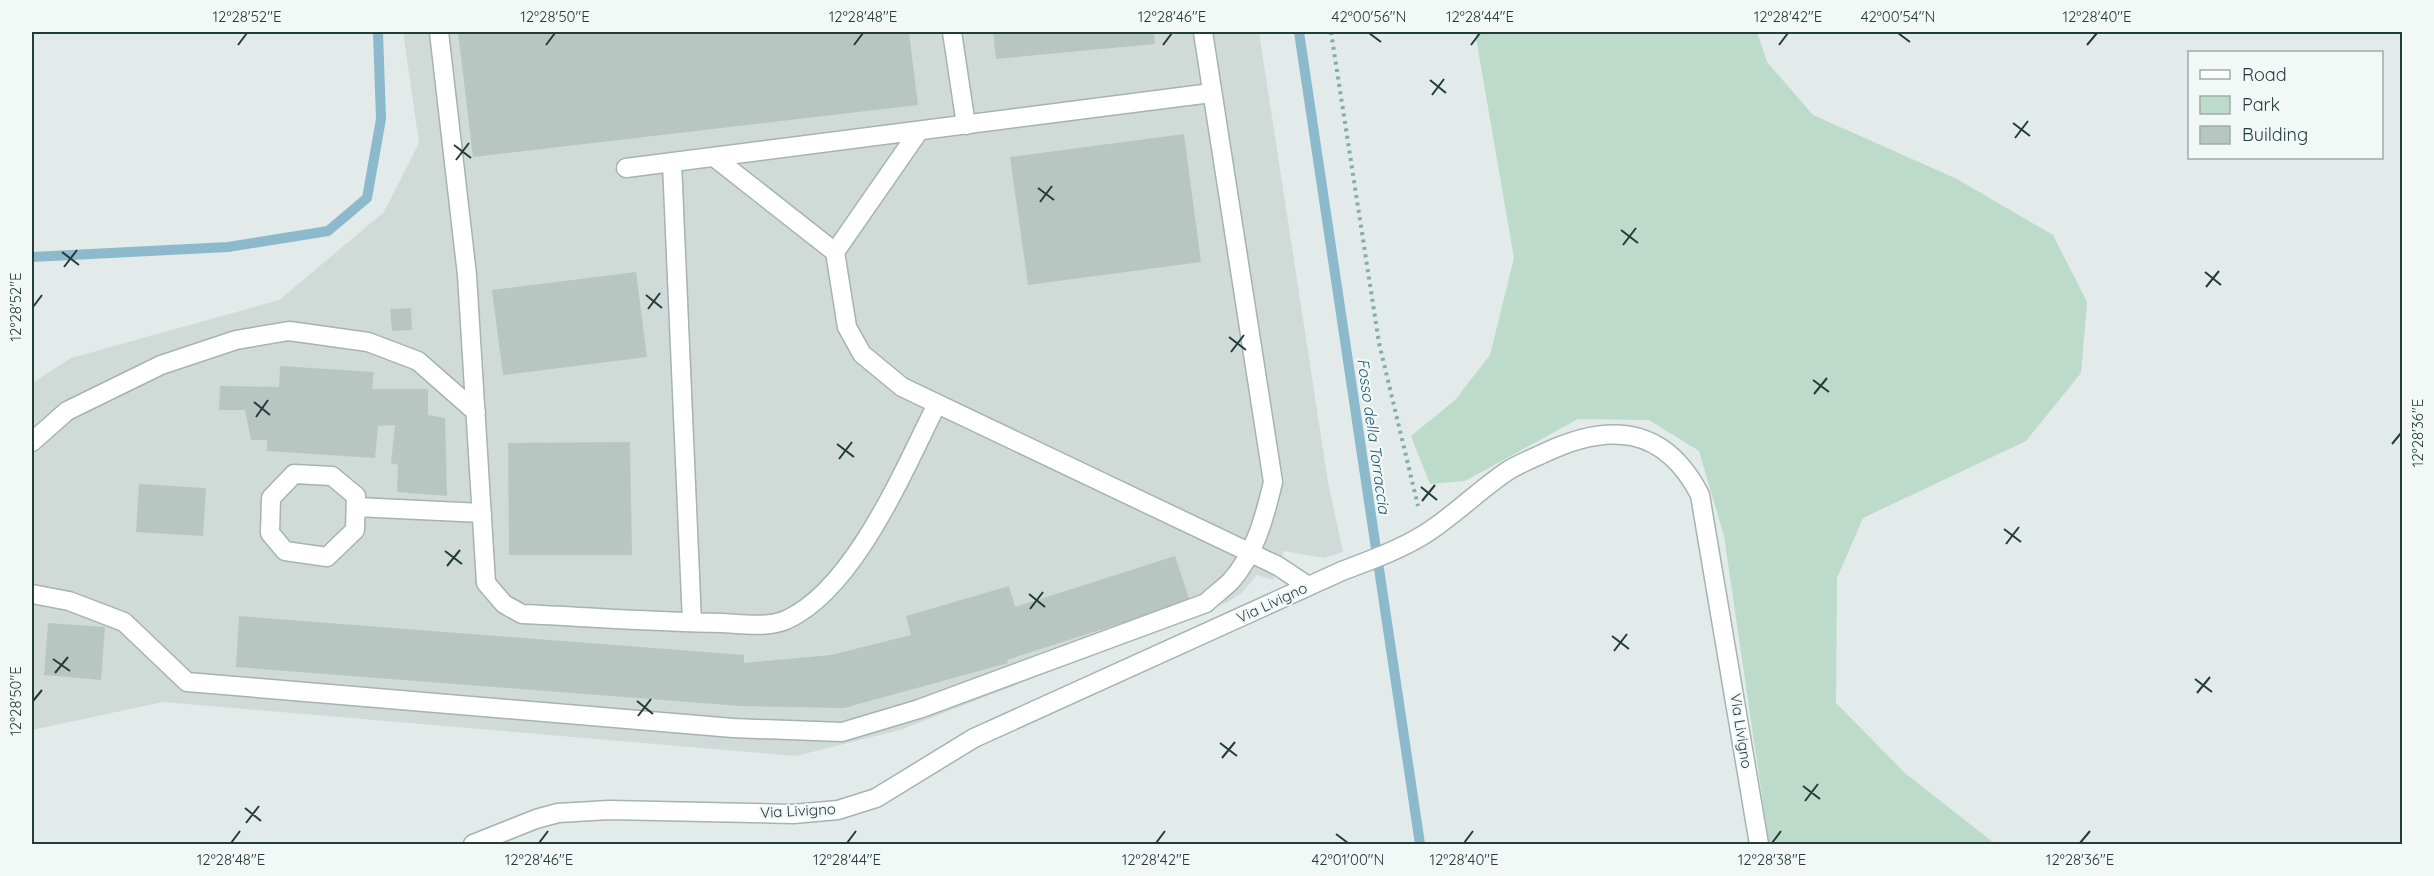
<svg xmlns="http://www.w3.org/2000/svg" width="2434" height="876" font-family="Quicksand,sans-serif">
	<style>
		.built { fill: #d0dbd8 }
		.green { fill: #bcdbca }
		.lines { fill: none; stroke-linecap: round; stroke-linejoin: round }
		.stream { stroke: #8db9cd; stroke-width: 10 }
		.building { fill: #b8c6c2 }
		.minor-casing { stroke: #a5b3b1; stroke-width: 21 }
		.path { stroke: #84ada7; stroke-width: 4; stroke-dasharray: 3 4.5; stroke-linecap: butt }
		.minor { stroke: #fff; stroke-width: 18 }
		.ticks { fill: none; stroke: #233b39; stroke-width: 2 }
		.labels { text-anchor: middle; stroke-width: 4.5; stroke-linejoin: round; paint-order: stroke }
		.street-label { font-size: 15px; fill: #233b39; stroke: #f2f8f6 }
		.water-label { font-size: 16px; font-style: italic; fill: #215874; stroke: #f2f8f6 }
		.neatline { fill: none; stroke: #233b39; stroke-width: 2 }
		.ticks-label { font-size: 15px; text-anchor: middle; fill: #233b39 }
	</style>
	<rect width="100%" height="100%" fill="#e2ebe9"/>
	<path class="built" d="M403,32h856l69,450 15,70 -19,6 -40,-7 -11,29 -16,-5 -15,18 -16,10 -326,127 -104,26 -633,-54 -131,28v-347l39,-25 208,-58 105,-88 35,-69z"/>
	<path class="green" d="M1475,32h282l10,30 46,53 144,64 96,56 34,67 -6,71 -55,68 -163,77 -26,60 -1,125 69,70 89,70 7,1h-232l-45,-308 -25,-85 -50,-31 -71,-1 -113,62 -35,3 -19,-48 44,-36 35,-45 24,-97z"/>
	<g class="lines">
		<path class="stream" d="M1299,32l121,812
			M32,257l196,-10 100,-16 39,-33 14,-79 -3,-87"/>
	</g>
	<path class="building" d="M458,32h451l9,73 -445,52z
		M993,32h161l1,12 -159,15z
		M1184,134l17,128 -173,23 -18,-128z
		M636,272l11,85 -144,18 -11,-85z
		M411,308l1,22 -20,1 -2,-22z
		M280,366l94,6 -2,17h56v26l17,3 2,78 -50,-4 1,-27 -7,-2 4,-38 -17,1 -3,32 -108,-7v-11h-16l-6,-30h-26l1,-24 59,1z
		M630,442l2,113h-123l-1,-112z
		M139,484l67,4 -3,48 -67,-4z
		M1175,556l15,45 -183,59 1,3 -164,45 -104,-2 -504,-39 3,-51 505,39v8l87,-8 80,-20 -5,-19 103,-30 6,21z
		M48,623l57,4 -4,53 -57,-5z"/>
	<g class="lines">
		<defs>
			<path id="minor" d="M439,32l28,243 19,308 18,21 18,10c67,3 134,8 200,9 20,1 45,5 64,-3 69,-31 118,-151 151,-216
				M952,32l14,93
				M919,131l-84,121 12,75 15,27 40,33 376,179 30,20
				M714,157l121,95
				M672,163l20,459
				M626,168l585,-75
				M32,442l35,-31 94,-46 75,-25 53,-9 79,11 50,19 58,51
				M294,474l38,2 24,20 -1,34 -28,27 -42,-6 -15,-18 1,-35z
				M356,507l126,6
				M32,594l37,7 55,21 63,60 546,46 109,4 77,-23 287,-106c8,-8 17,-14 25,-22 24,-27 34,-65 42,-99l-70,-450
				M473,844l63,-25 22,-6 51,-3 184,4 45,-4 38,-12 98,-60 368,-167c29,-11 57,-21 83,-37 30,-19 55,-45 84,-64 10,-6 22,-11 33,-16 66,-32 122,-29 158,41l59,349"/>
		</defs>
		<use href="#minor" class="minor-casing"/>
		<path class="path" d="M1331,32l48,311 39,163"/>
		<use href="#minor" class="minor"/>
	</g>
	<path class="ticks" d="M1369,33l12,9M1898,33l12,9M238,45l9,-12M546,45l9,-12M854,45l9,-12M1163,45l9,-12M1471,45l9,-12M1779,45l9,-12M2087,45l10,-12M1430,80l16,13M1432,95l12,-16M2013,123l17,13M2015,138l13,-17M454,145l17,13M456,160l13,-17M1038,188l16,12M1040,202l12,-16M1621,230l17,13M1623,245l13,-17M62,252l17,13M64,267l13,-17M2205,272l16,13M2206,287l13,-16M646,295l16,13M33,307l9,-12M648,309l12,-16M1229,337l17,13M1231,352l13,-17M1813,380l16,12M1814,394l13,-16M254,402l16,13M256,417l12,-17M837,444l17,13M2392,444l9,-11M839,459l13,-17M1421,487l16,13M1422,501l13,-16M2004,529l17,13M2006,544l13,-17M445,551l17,13M447,566l13,-16M1029,594l16,13M1030,609l13,-17M1612,636l17,13M1614,651l13,-17M53,659l17,12M55,673l13,-16M2195,679l17,13M2197,693l13,-16M33,701l9,-11M637,701l16,13M638,716l13,-17M1220,743l17,13M1222,758l13,-16M1803,786l17,13M1805,801l13,-17M245,808l16,13M246,823l13,-17M1336,834l12,9M231,843l9,-12M539,843l9,-12M847,843l9,-12M1156,843l9,-12M1464,843l9,-12M1772,843l9,-12M2080,843l10,-12"/>
	<g class="labels">
		<g class="street-label">
			<text transform="translate(1272 603) rotate(-25)" y="5">Via Livigno</text>
			<text transform="translate(1741 731) rotate(81)" y="5">Via Livigno</text>
			<text transform="translate(798 811) rotate(-3)" y="5">Via Livigno</text>
		</g>
		<g class="water-label">
			<text transform="translate(1374 436) rotate(82)" y="6">Fosso della Torraccia</text>
		</g>
	</g>
	<rect width="2434" height="876" fill="none" stroke="#f2f8f6" stroke-width="66"/>
	<rect x="2188" y="51" width="195" height="108" fill="#f2f8f6" stroke="#9facaa" stroke-width="1.5"/>
	<rect x="2200" y="70" width="30" height="9" fill="#ffffff" stroke="#9facaa" stroke-width="1.5"/>
	<text x="2242" y="81" font-size="18" fill="#233b39">Road</text>
	<rect x="2200" y="96" width="30" height="18" fill="#bcdbca" stroke="#9facaa" stroke-width="1.5"/>
	<text x="2242" y="111" font-size="18" fill="#233b39">Park</text>
	<rect x="2200" y="126" width="30" height="18" fill="#b8c6c2" stroke="#9facaa" stroke-width="1.5"/>
	<text x="2242" y="141" font-size="18" fill="#233b39">Building</text>
	<rect x="33" y="33" width="2368" height="810" class="neatline"/>
	<g class="ticks-label">
		<text x="247" y="22">12°28'52"E</text>
		<text x="555" y="22">12°28'50"E</text>
		<text x="863" y="22">12°28'48"E</text>
		<text x="1172" y="22">12°28'46"E</text>
		<text x="1369" y="22">42°00'56"N</text>
		<text x="1480" y="22">12°28'44"E</text>
		<text x="1788" y="22">12°28'42"E</text>
		<text x="1898" y="22">42°00'54"N</text>
		<text x="2097" y="22">12°28'40"E</text>
		<text transform="translate(16 307) rotate(-90)" y="5">12°28'52"E</text>
		<text transform="translate(2418 433) rotate(-90)" y="5">12°28'36"E</text>
		<text transform="translate(16 701) rotate(-90)" y="5">12°28'50"E</text>
		<text x="231" y="865">12°28'48"E</text>
		<text x="539" y="865">12°28'46"E</text>
		<text x="847" y="865">12°28'44"E</text>
		<text x="1156" y="865">12°28'42"E</text>
		<text x="1348" y="865">42°01'00"N</text>
		<text x="1464" y="865">12°28'40"E</text>
		<text x="1772" y="865">12°28'38"E</text>
		<text x="2080" y="865">12°28'36"E</text>
	</g>
</svg>
